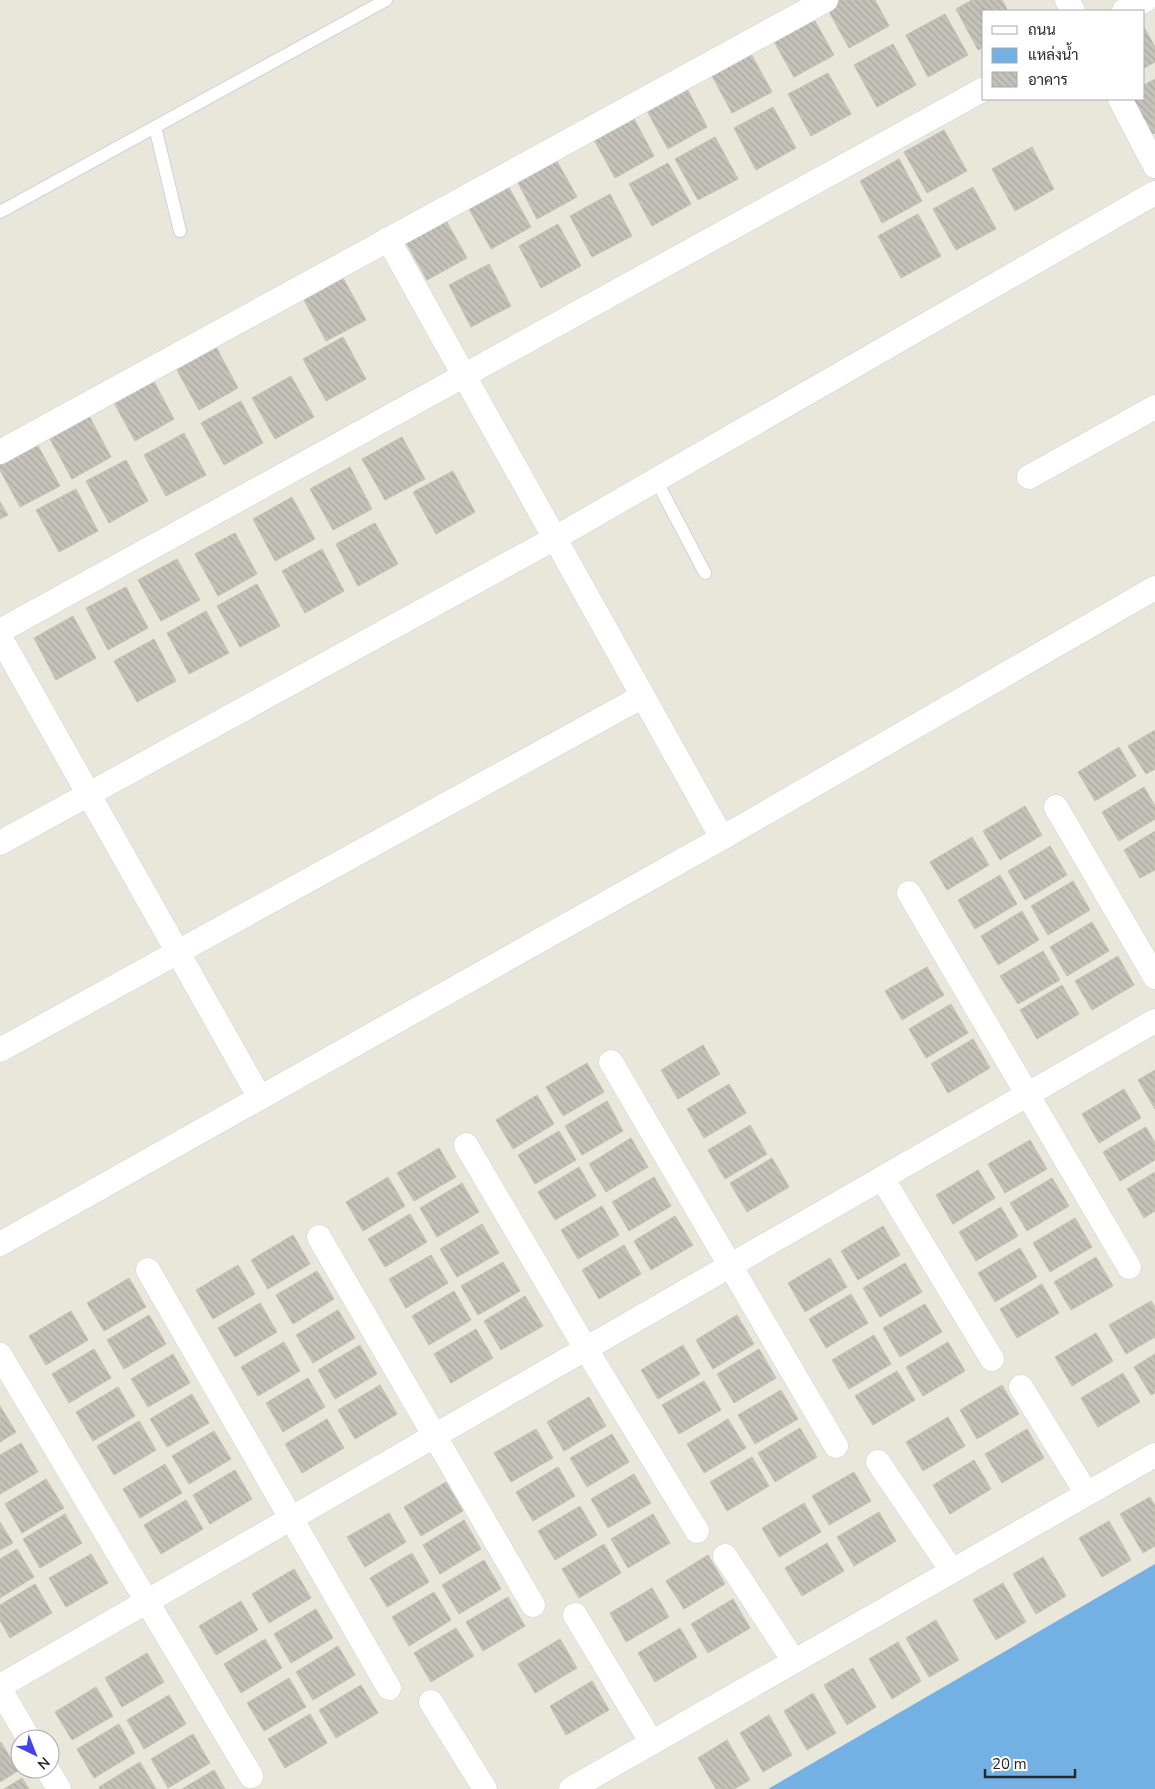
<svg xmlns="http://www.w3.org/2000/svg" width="1155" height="1789" font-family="'Nunito Sans',Sarabun,sans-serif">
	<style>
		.water { fill: #73b1e5 }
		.building { fill: url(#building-back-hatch); stroke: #c4c2b4 }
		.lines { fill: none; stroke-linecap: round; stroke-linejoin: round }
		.service-casing { stroke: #d0d0e0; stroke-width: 14 }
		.minor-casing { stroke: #d0d0e0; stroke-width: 25 }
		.service { stroke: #fff; stroke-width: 12 }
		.minor { stroke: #fff; stroke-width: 24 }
	</style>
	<defs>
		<pattern id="building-back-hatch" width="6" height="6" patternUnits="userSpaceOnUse" patternTransform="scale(1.25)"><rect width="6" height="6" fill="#c5c2ba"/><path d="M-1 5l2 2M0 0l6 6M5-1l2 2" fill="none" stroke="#a9a7a0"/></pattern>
	</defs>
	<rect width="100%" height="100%" fill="#e9e6da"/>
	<path class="water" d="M1155,1564v225h-387z"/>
	<path class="building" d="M838,0h37l14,26 -40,22 -23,-42z
		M972,0h30l6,11h-24v36l-6,3 -22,-41z
		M811,14l23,41 -40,22 -23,-41z
		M945,14l23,41 -40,22 -22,-42z
		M1144,27l11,20v15l-11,6z
		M893,44l23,41 -39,22 -23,-42z
		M749,50l23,42 -40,21 -22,-41z
		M828,73l23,41 -40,22 -23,-42z
		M1155,79v54l-5,2 -20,-36h14v-14z
		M685,85l22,42 -39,22 -23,-42z
		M773,107l23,41 -40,22 -22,-42z
		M632,115l22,41 -39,22 -23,-42z
		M944,130l23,41 -40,22 -23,-41z
		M715,137l23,42 -40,21 -23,-41z
		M1032,147l22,42 -39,22 -23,-42z
		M554,156l23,41 -40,22 -22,-42z
		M899,159l23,42 -40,22 -22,-42z
		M668,163l23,41 -39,22 -23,-42z
		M508,186l23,41 -40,22 -23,-42z
		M973,187l23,42 -40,21 -23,-41z
		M610,194l22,42 -40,21 -22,-41z
		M918,214l23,42 -40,22 -23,-42z
		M444,217l23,41 -40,22 -23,-41z
		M558,224l23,42 -40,22 -22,-42z
		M489,264l22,42 -40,21 -22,-42z
		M343,278l23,42 -40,21 -22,-41z
		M343,337l23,42 -40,22 -23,-42z
		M216,347l22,41 -39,22 -23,-42z
		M291,376l23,41 -39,22 -23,-41z
		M152,378l22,41 -39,22 -23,-42z
		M241,401l22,42 -39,22 -23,-42z
		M89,416l22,41 -39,22 -23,-42z
		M184,433l22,42 -40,21 -22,-41z
		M402,437l23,42 -40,21 -23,-41z
		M37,444l23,42 -40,21 -20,-37v-6z
		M126,460l22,41 -39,22 -23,-42z
		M350,467l22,42 -39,21 -23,-41z
		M453,471l22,41 -39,22 -23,-42z
		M76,489l22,42 -39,21 -23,-42z
		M292,497l23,42 -40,22 -22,-42z
		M0,502l8,13 -8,4z
		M375,523l23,41 -40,22 -22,-42z
		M235,533l22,41 -39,22 -23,-42z
		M322,549l22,42 -39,22 -23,-42z
		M177,559l23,41 -39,21 -23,-41z
		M257,584l23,42 -40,21 -23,-41z
		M126,587l22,41 -40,22 -22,-42z
		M206,611l23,42 -40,21 -22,-41z
		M73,616l23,42 -40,22 -22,-42z
		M154,639l22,42 -39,21 -23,-41z
		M1155,730v39l-9,5 -18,-28z
		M1119,747l17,29 -41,25 -17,-29z
		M1144,787l11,19v13l-36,22 -17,-29z
		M1025,806l17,29 -42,25 -17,-29z
		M1155,831v39l-15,8 -16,-28z
		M972,837l17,28 -42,25 -17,-28z
		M1050,846l17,29 -42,25 -17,-29z
		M1000,875l17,29 -42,25 -17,-29z
		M1073,881l17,29 -42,25 -17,-29z
		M1022,911l17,29 -41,25 -17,-29z
		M1092,922l17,29 -42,25 -17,-29z
		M1043,951l17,29 -42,24 -18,-28z
		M1118,956l16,29 -42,25 -17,-29z
		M927,967l17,28 -42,25 -17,-29z
		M1062,985l17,29 -42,25 -17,-29z
		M951,1004l17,29 -42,25 -17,-29z
		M973,1039l17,29 -42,25 -17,-29z
		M703,1045l17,29 -42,25 -17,-29z
		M587,1063l17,29 -41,24 -17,-29z
		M1155,1070v39l-17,-29z
		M729,1084l17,29 -42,25 -17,-29z
		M1124,1089l17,29 -42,25 -17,-29z
		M537,1095l17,29 -41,25 -17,-29z
		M607,1101l16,30 -41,24 -17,-29z
		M750,1125l17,29 -42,25 -17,-29z
		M1146,1127l9,16v17l-35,21 -17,-29z
		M559,1131l17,29 -41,24 -17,-29z
		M631,1138l17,29 -42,25 -17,-28z
		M1030,1140l17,29 -42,24 -17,-29z
		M439,1148l17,29 -42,24 -17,-28z
		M772,1158l17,29 -42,25 -17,-29z
		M579,1167l17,29 -41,24 -17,-28z
		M978,1170l17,28 -42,26 -17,-29z
		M1155,1172v39l-11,7 -17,-29z
		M388,1177l17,29 -42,25 -17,-29z
		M654,1177l17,29 -42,25 -17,-29z
		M1052,1178l17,28 -42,25 -17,-28z
		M462,1183l17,29 -42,25 -17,-29z
		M602,1206l17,29 -41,24 -17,-29z
		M1001,1207l17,29 -42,25 -17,-29z
		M410,1214l17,28 -42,25 -17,-28z
		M675,1216l18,29 -42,25 -17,-29z
		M1075,1218l17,29 -42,25 -17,-29z
		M482,1224l17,29 -42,24 -17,-28z
		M883,1226l17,29 -42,25 -17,-29z
		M293,1235l17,29 -42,25 -17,-29z
		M624,1245l17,29 -42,25 -17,-29z
		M1020,1248l17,29 -42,25 -17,-29z
		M431,1255l17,28 -42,25 -17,-29z
		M1096,1257l17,29 -42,24 -17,-28z
		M830,1258l17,29 -42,25 -17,-29z
		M503,1262l17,29 -42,24 -17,-29z
		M905,1263l17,29 -42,25 -17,-29z
		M238,1265l17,29 -42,25 -17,-29z
		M317,1271l17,28 -41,25 -17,-29z
		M129,1278l17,29 -42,24 -17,-28z
		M1042,1284l17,29 -42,25 -17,-29z
		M454,1291l17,29 -42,25 -17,-29z
		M851,1294l17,29 -42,25 -17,-29z
		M525,1296l18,30 -42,24 -17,-29z
		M1151,1301l4,6v30l-29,17 -17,-29z
		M260,1303l17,29 -42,25 -17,-29z
		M925,1304l17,28 -42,25 -17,-29z
		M338,1310l17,28 -42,25 -17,-28z
		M71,1311l17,29 -42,25 -17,-29z
		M149,1315l17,29 -42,25 -17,-29z
		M737,1315l17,29 -41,25 -17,-29z
		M476,1329l17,29 -42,25 -17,-29z
		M1096,1333l17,28 -41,25 -17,-29z
		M874,1335l17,29 -42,25 -17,-29z
		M284,1342l16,29 -42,25 -17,-29z
		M948,1342l17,29 -42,25 -17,-29z
		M360,1345l17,29 -42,25 -17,-29z
		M683,1345l17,29 -42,25 -17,-29z
		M94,1349l17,29 -42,25 -17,-29z
		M759,1349l17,29 -42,25 -17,-29z
		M173,1354l17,29 -42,24 -17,-28z
		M1155,1354v39l-4,2 -17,-28z
		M897,1371l18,29 -42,25 -18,-29z
		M1123,1373l17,29 -42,25 -17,-29z
		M308,1378l17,29 -42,25 -17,-29z
		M704,1381l17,29 -42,24 -17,-29z
		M380,1385l17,29 -42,25 -17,-29z
		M1002,1385l17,29 -42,25 -17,-29z
		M118,1387l17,29 -42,25 -17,-29z
		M781,1390l17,29 -43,25 -17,-29z
		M192,1394l17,29 -42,24 -17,-28z
		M589,1397l17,29 -42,25 -17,-29z
		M0,1406l16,26 -16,10z
		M948,1417l17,29 -42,25 -17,-29z
		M327,1419l17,29 -42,25 -17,-29z
		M728,1419l18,29 -42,25 -17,-29z
		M139,1421l17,29 -42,25 -17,-29z
		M800,1428l17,29 -42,25 -17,-29z
		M536,1429l17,29 -42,24 -17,-29z
		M1027,1429l17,29 -42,25 -17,-29z
		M214,1431l17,28 -42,25 -17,-28z
		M612,1434l17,28 -42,25 -17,-29z
		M21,1443l17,29 -38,22v-39z
		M752,1457l17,29 -42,25 -17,-29z
		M974,1460l17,29 -41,25 -17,-29z
		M165,1464l17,29 -42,25 -17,-29z
		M558,1467l17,29 -42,25 -17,-29z
		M235,1470l17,29 -42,25 -17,-29z
		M854,1472l17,29 -42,24 -17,-29z
		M634,1474l17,29 -43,25 -17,-29z
		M46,1479l18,29 -42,25 -17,-29z
		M446,1482l17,29 -42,25 -17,-29z
		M1150,1497l5,9v40l-12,7 -23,-39z
		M186,1500l17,29 -42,25 -17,-29z
		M804,1503l17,29 -42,25 -17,-29z
		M580,1506l17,29 -42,25 -17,-29z
		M879,1512l17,29 -42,25 -17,-29z
		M389,1513l17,29 -41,25 -18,-30z
		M65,1514l17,29 -42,25 -17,-29z
		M653,1514l17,29 -42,25 -17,-29z
		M464,1520l17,29 -41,25 -17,-29z
		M1109,1521l22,39 -29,17 -23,-39z
		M0,1522l13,21 -13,7z
		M827,1543l17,28 -42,25 -17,-28z
		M604,1544l17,29 -42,25 -17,-29z
		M17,1549l17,28 -34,21v-39z
		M412,1553l17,29 -42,25 -17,-29z
		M91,1554l17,29 -42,24 -17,-29z
		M708,1555l17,29 -41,25 -18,-28z
		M1043,1557l23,39 -30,18 -23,-40z
		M484,1560l17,29 -42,25 -17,-29z
		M294,1569l17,29 -42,25 -17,-29z
		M1003,1583l23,39 -30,18 -23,-40z
		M35,1584l17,29 -42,25 -10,-18v-15z
		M652,1588l17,29 -43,25 -16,-29z
		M434,1592l17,28 -42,26 -17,-29z
		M508,1597l17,29 -42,25 -17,-29z
		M733,1599l17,29 -42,25 -17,-29z
		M241,1601l17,29 -42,25 -17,-29z
		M316,1609l17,29 -42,25 -17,-29z
		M936,1620l23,40 -30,17 -23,-39z
		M456,1628l18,28 -43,26 -17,-29z
		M680,1628l17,29 -42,25 -17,-29z
		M265,1639l17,29 -41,25 -17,-29z
		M560,1639l17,29 -42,25 -17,-29z
		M898,1642l23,39 -29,18 -23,-40z
		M338,1646l17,29 -42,25 -17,-28z
		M147,1653l17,29 -42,25 -17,-29z
		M853,1668l23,39 -29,18 -23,-40z
		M289,1678l17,29 -42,24 -17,-28z
		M592,1681l17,29 -43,25 -16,-29z
		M361,1685l17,28 -42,25 -17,-28z
		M96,1687l17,29 -41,24 -17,-28z
		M813,1693l23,40 -29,17 -23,-39z
		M169,1695l17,29 -42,25 -17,-29z
		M310,1714l17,29 -42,25 -17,-29z
		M769,1715l23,40 -29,17 -23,-39z
		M119,1724l16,29 -41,25 -17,-29z
		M193,1734l17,29 -42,25 -17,-29z
		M727,1740l23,40 -16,9h-18l-18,-31z
		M1,1742l17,29 -18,11v-39z
		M140,1762l16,27h-56l-1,-2z
		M214,1770l11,19h-43z
		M22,1778l7,11h-25z"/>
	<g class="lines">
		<defs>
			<path id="service" d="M155,127l25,104
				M0,212l386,-212
				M656,480l49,93"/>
			<path id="minor" d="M1067,0l6,11
				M1124,11l21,-11
				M1120,99l35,67
				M388,239l334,599
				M0,452l826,-452
				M1029,477l126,-70
				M0,631l984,-542
				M0,637l260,461
				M1056,807l99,170
				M0,843l555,-305 600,-345
				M909,893l220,374
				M0,1050l643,-354
				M611,1062l225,384
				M466,1145l120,204 111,182
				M882,1178l110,181
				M319,1237l214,368
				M0,1244l722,-406 433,-250
				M148,1270l241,418
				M0,1355l251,421
				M1021,1387l66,107
				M878,1462l74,109
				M725,1556l69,105
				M575,1615l77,128
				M0,1686l1155,-665
				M0,1689l29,50
				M431,1702l54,87
				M47,1769l12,20
				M571,1789l584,-334"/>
		</defs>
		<use href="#service" class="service-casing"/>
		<use href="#minor" class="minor-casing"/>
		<use href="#service" class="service"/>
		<use href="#minor" class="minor"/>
	</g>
	<rect x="982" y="10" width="162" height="90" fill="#ffffff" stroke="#a9a9a9"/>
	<rect x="992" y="26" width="25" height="8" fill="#ffffff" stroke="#a9a9a9"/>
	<text x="1028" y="35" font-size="15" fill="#282828">ถนน</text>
	<rect x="992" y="48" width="25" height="15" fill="#73b1e5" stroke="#a9a9a9"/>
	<text x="1028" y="60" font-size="15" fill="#282828">แหล่งน้ำ</text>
	<rect x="992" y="72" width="25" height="15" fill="url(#building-back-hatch)" stroke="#a9a9a9"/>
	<text x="1028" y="85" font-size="15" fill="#282828">อาคาร</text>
	<g transform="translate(35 1754) rotate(137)"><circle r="24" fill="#ffffff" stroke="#a9a9a9"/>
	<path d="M0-4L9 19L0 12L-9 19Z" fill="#4544ec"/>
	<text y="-8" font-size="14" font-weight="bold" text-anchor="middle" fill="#282828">N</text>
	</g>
	<path d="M985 1769v8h90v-8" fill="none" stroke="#282828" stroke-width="2.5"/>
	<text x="992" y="1769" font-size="15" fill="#282828" stroke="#ffffff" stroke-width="4" paint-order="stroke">20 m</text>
</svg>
